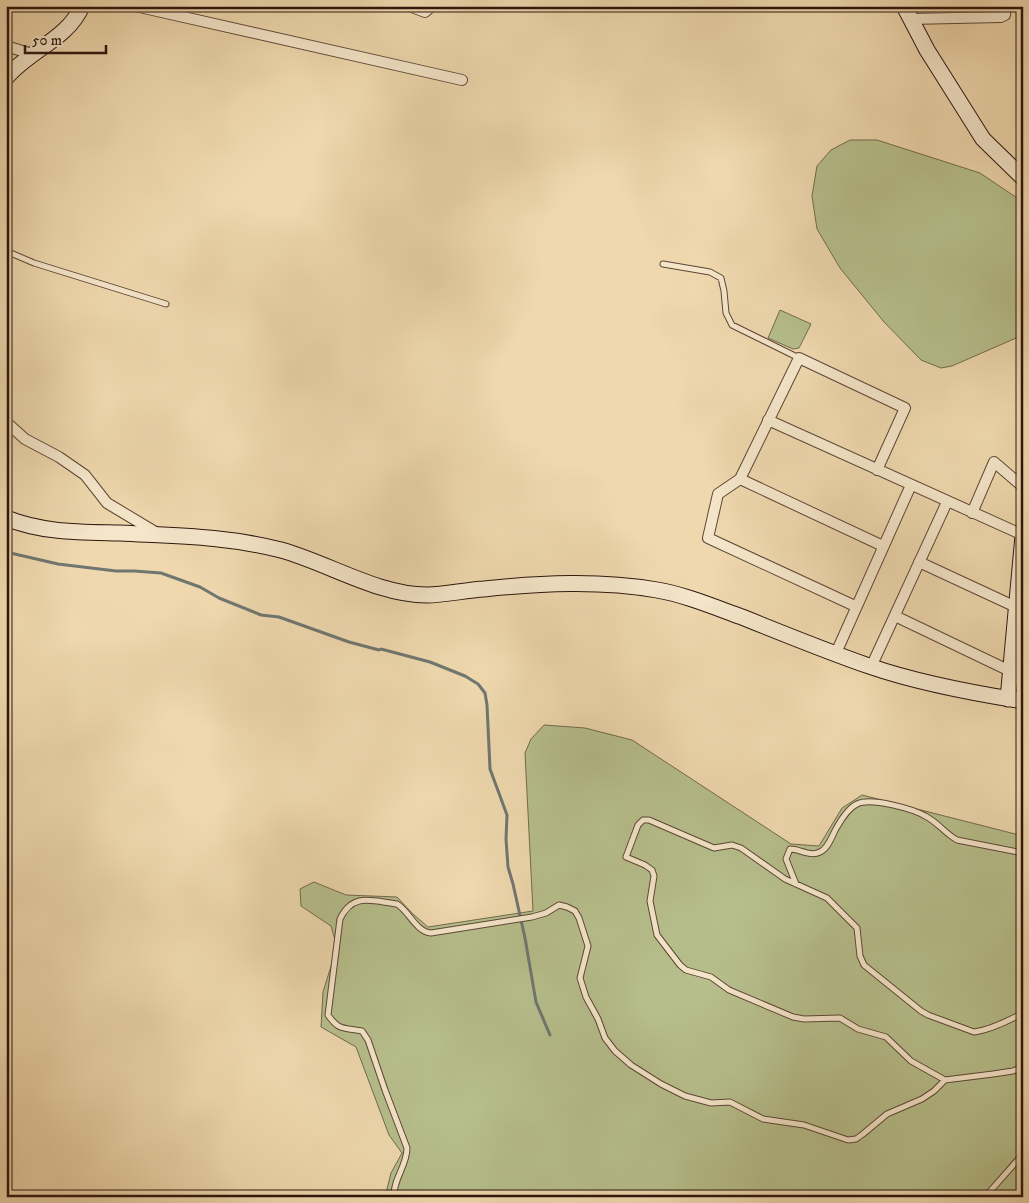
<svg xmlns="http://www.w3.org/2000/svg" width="1029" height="1203" font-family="'IM FELL DW Pica',serif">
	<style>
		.green { fill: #b6bf8c; stroke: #716a4d }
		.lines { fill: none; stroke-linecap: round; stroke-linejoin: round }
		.stream { stroke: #6f7770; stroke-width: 3 }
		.lane-casing { stroke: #5d4636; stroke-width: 7 }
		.street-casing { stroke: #5d4636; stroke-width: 12 }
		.secondary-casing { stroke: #2c160e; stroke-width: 17 }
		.lane { stroke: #f5e6ca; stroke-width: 5 }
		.street { stroke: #f5e6ca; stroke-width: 10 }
		.secondary { stroke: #f5e6ca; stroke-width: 15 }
	</style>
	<rect width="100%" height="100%" fill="#efd8ae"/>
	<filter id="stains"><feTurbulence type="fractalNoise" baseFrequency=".004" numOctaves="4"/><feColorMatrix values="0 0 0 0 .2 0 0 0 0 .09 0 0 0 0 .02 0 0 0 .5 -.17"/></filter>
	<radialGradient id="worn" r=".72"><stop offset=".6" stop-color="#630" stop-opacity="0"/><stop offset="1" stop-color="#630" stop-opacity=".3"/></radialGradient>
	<path class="green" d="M850,140h27l103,33 43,29v133l-71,31 -11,2 -20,-8 -37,-38 -44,-54 -23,-39 -5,-33 5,-30 14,-16z
		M780,310l31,14 -12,24 -6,1 -25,-11z
		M544,725l41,3 47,12 159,104 28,2 23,-38 20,-13 161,41v361h-638l6,-24 11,-20 -13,-18 -33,-88 -35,-20 2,-35 14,-45 -6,-21 -30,-20 -1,-17 14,-7 32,13 51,2 16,17 15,13 105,-16 -8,-158 6,-14z"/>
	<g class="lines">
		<path class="stream" d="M6,552l52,12 58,7h18l27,2 39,14 19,11 42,17 18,2 70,25 30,8 2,-1 49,13 35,14 13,8 7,9 2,12 3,64 17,46 -1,24 2,28 5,17 12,54 11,64 14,33"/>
		<defs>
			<path id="lane" d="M6,251l28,12 132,41
				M663,264l47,8 11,6 3,13 2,22 6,12 67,33
				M796,884l-10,-25 4,-10c10,0 20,8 30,3 9,-4 12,-17 17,-25 4,-7 11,-19 20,-23 14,-7 57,5 70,13 11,6 19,17 30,23l66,13
				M945,1080l-34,-19 -25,-24 -28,-8 -18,-11 -36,1 -11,-2 -64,-27 -18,-13 -25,-7 -6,-5 -23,-30 -7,-34 4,-25 -2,-6 -7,-5 -19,-8 12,-32 5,-5h6l65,28 18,-3 9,3 44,31 42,19 30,30 3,28 4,9 57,46 7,4 46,17c16,-2 34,-11 49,-19
				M394,1197c-1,-18 13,-31 13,-49l-22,-58 -17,-50 -6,-9c-18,-4 -22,1 -34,-16l12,-96c13,-27 32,-18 57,-15 12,7 19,28 34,29l101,-16 14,-4 13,-8 8,2 8,4 4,7 9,28 -8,32 6,19 12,22 7,19 10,13 16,14 30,19 24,12 26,7 19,-1 33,17 41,6 44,15 8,-1 7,-5 24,-20 35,-15 12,-8 11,-11 48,-6 20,-3 10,-4
				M985,1197l38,-43"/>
			<path id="street" d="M135,6l327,74
				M409,6l16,6 7,-6
				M909,19l92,-2 4,-2 1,-9
				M6,46l26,8
				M768,420l255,115
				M6,422l19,17 34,18 26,18 22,28 50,30
				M740,479l143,67
				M972,513l22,-51 29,25
				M919,562l97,45
				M855,606l-147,-68 10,-44 22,-15 59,-121 106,50 -28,62
				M895,616l115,55
				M836,653l75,-168
				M871,667l76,-165"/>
			<path id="secondary" d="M904,6l23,44 56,89 40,39
				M6,78c22,-27 62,-39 76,-72
				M6,518c37,15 75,14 114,15 56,3 106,3 161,17 47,13 97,45 146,45 18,0 38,-5 57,-6 57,-6 116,-9 173,1 29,5 57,17 85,27 42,17 84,34 127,49 49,17 103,27 154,35
				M1008,699l15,-163"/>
		</defs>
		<use href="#lane" class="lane-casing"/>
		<use href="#street" class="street-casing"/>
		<use href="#secondary" class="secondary-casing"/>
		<use href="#lane" class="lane"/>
		<use href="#street" class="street"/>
		<use href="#secondary" class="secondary"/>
	</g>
	<rect width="1029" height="1203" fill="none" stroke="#efd8ae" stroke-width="25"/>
	<rect x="8" y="8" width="1014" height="1188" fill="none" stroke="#2c160e" stroke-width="2.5"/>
	<rect x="12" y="12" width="1004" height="1178" fill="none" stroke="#2c160e"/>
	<path d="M25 45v8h81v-8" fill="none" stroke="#2c160e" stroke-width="2.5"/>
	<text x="32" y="45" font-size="15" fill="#2c160e" stroke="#f5e6ca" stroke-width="4" paint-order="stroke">50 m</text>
	<rect width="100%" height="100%" filter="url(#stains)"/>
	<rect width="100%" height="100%" fill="url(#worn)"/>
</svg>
